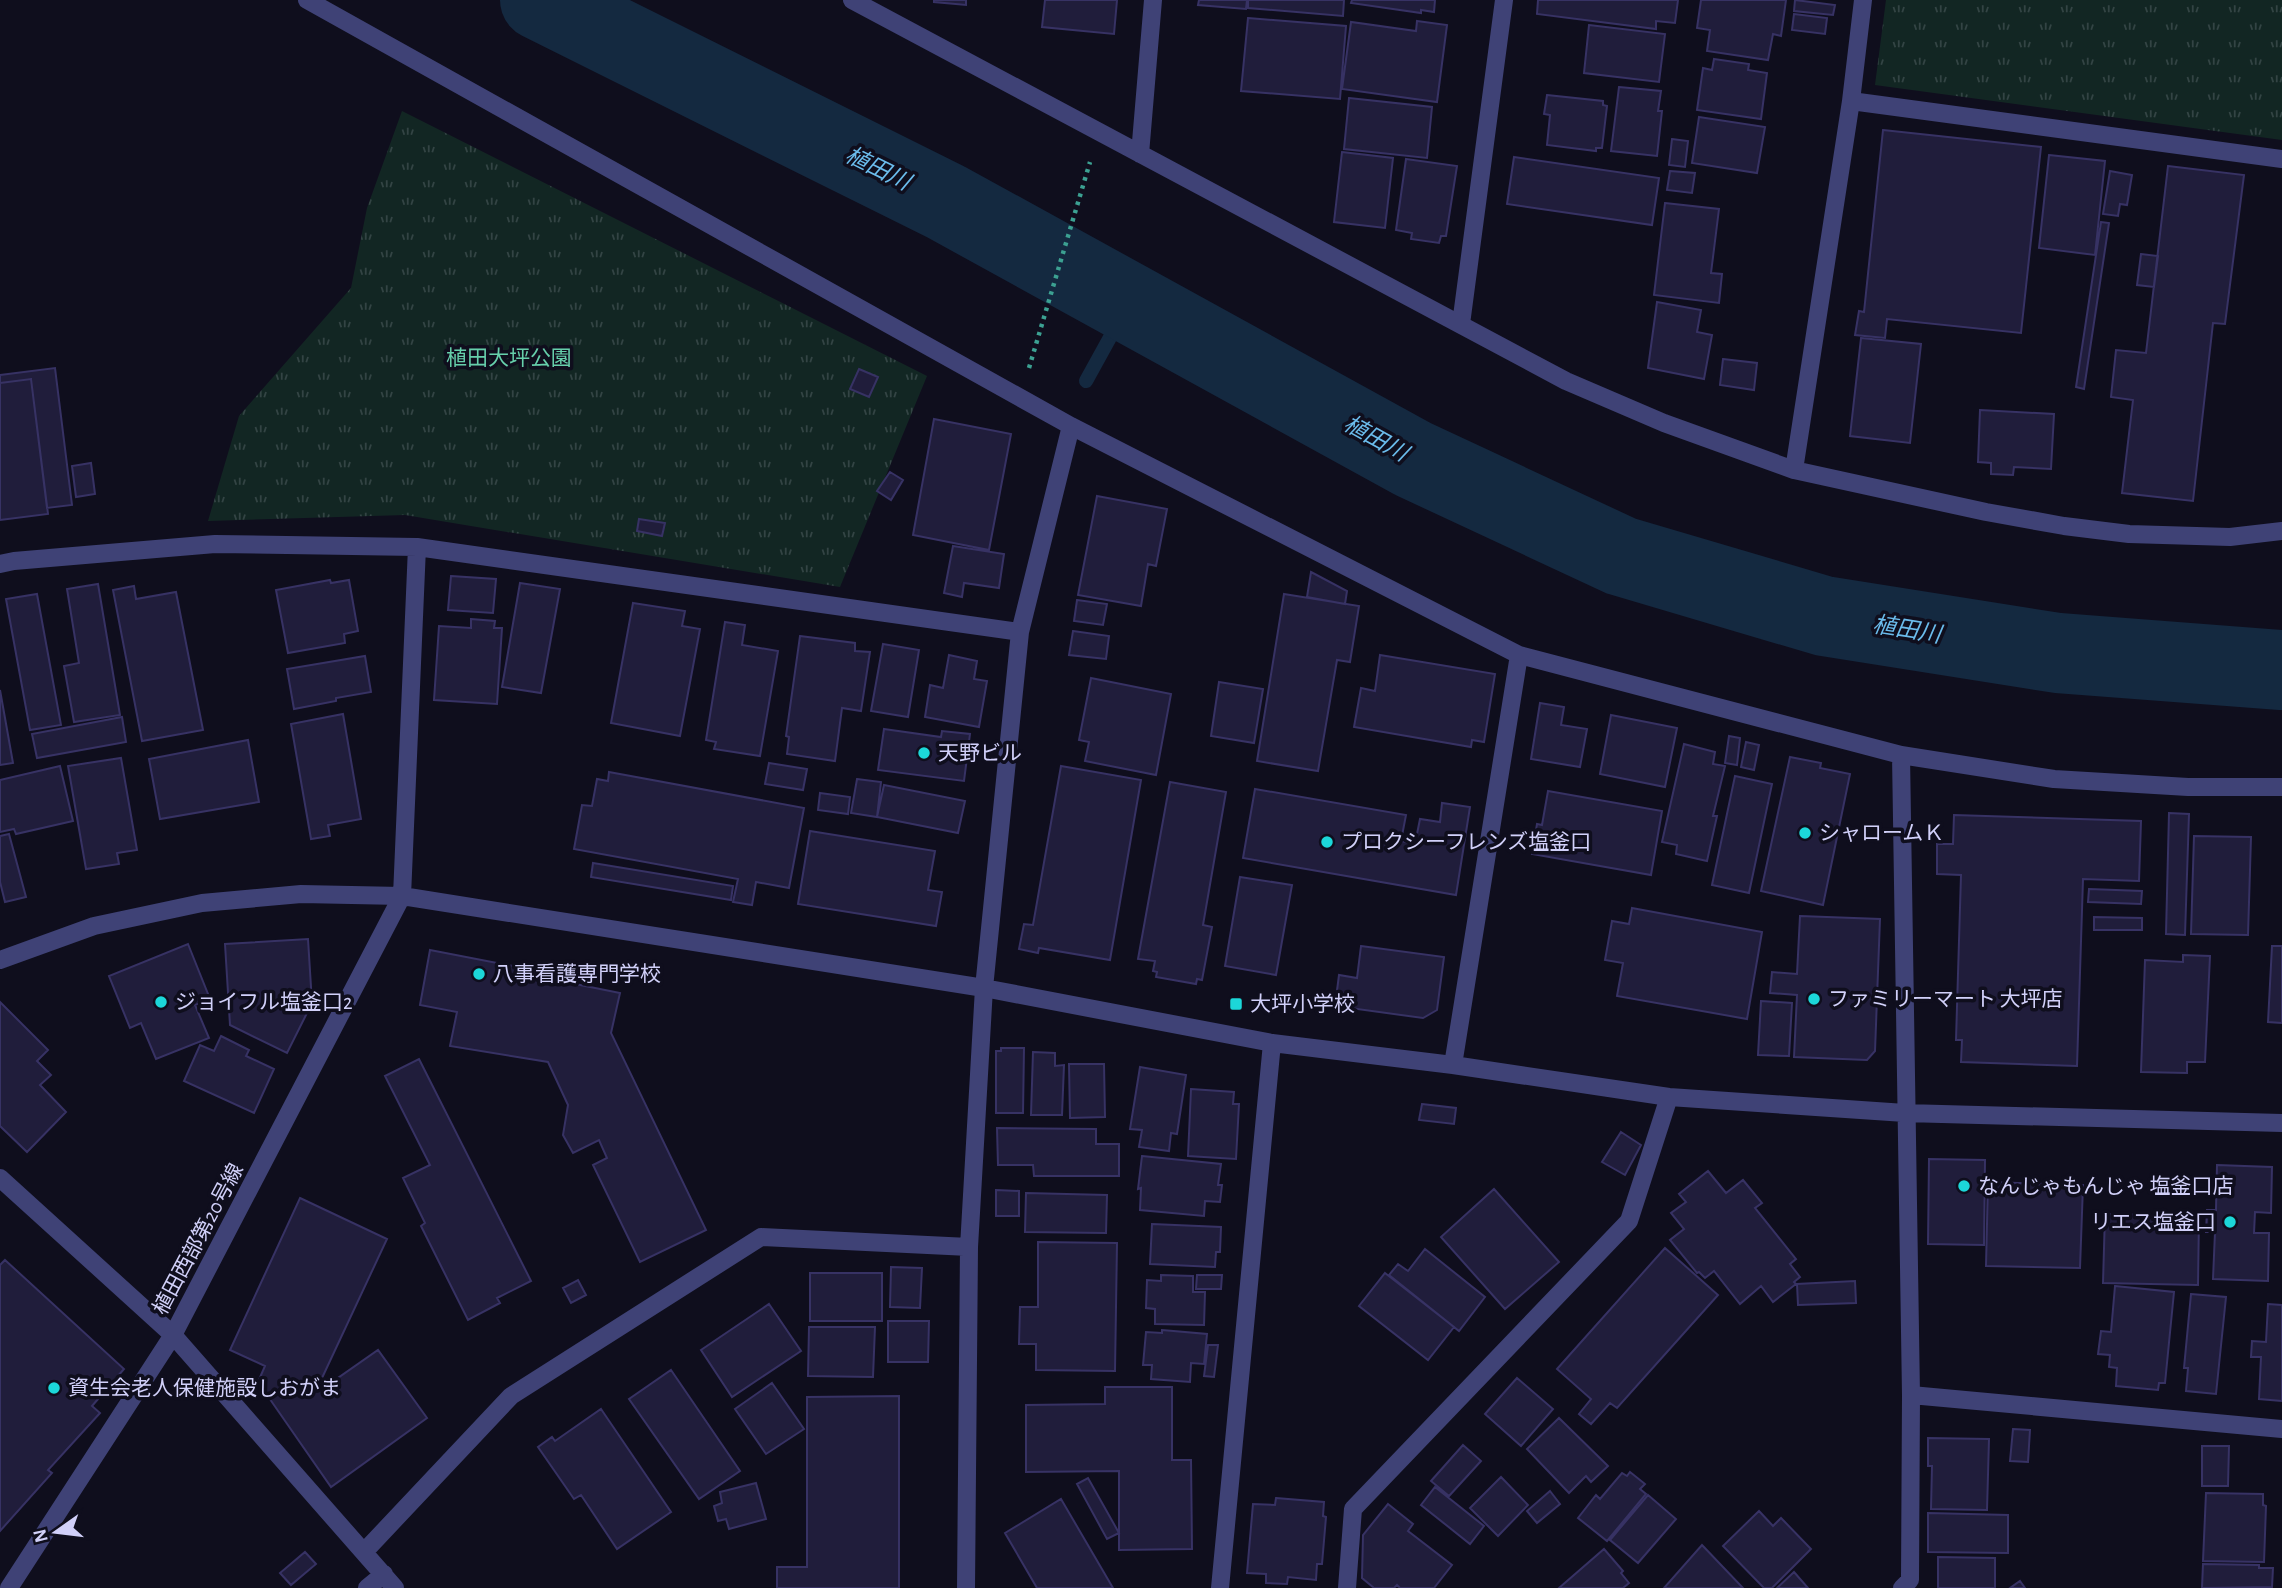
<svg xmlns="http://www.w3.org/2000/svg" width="2282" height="1588" font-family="'Alegreya Sans','Noto Sans JP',sans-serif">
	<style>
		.park { fill: url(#park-tufts) }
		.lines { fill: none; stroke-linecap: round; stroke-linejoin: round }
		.stream { stroke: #142940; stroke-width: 14 }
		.river { stroke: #142940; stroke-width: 80 }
		.building { fill: #201d3b; stroke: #373264; stroke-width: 2 }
		.path { stroke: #3ca192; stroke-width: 4.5; stroke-dasharray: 3.5 5; stroke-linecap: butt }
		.minor { stroke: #3f4276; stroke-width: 18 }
		.poi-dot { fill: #1cd7d9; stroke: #0f0e1d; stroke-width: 2.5 }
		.labels { text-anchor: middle; stroke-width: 7; stroke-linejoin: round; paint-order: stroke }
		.park-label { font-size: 21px; fill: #66cfab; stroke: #0f0e1d }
		.poi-label { font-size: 21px; fill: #d1d0f9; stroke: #0f0e1d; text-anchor: start }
		.street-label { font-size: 21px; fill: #d1d0f9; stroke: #0f0e1d }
		.water-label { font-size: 23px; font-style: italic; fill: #6bbcec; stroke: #0f0e1d }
	</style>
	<defs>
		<pattern id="park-tufts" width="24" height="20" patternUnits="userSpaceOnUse" patternTransform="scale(1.75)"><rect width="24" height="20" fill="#122623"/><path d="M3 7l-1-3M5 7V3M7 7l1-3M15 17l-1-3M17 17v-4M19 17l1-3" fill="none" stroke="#344"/></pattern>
	</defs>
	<rect width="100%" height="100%" fill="#0f0e1d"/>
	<path class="park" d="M1886,0h396v140l-407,-55z
		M402,111l525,265 -87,211 -435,-72 -197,6 31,-105 112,-128 16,-80z"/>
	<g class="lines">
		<path class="stream" d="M1086,381l43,-78"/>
		<path class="river" d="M540,0l406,202 467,257 208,97 203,60 234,37 224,17"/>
	</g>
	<path class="building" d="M934,0h32v5l-32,-3z
		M1045,0h72l-3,34 -72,-7z
		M1199,0h48l-1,9 -48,-4z
		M1248,0h96l-1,16 -95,-8z
		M1352,0h83l-1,12 -13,-2v3l-70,-10z
		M1538,0h140l-3,23 -19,-2v8l-119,-15z
		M1701,0h85l-5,36 -8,-2 -5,26 -61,-9 3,-21 -13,-2z
		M1795,0l40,5 -2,10 -39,-4z
		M1794,14l33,4 -2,16 -33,-4z
		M1248,18l98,8 -6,73 -99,-8z
		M1417,21l30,4 -10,77 -95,-13 9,-67 65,9z
		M1589,25l76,9 -6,48 -75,-9z
		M1714,59l35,5 -1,6 19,3 -6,46 -64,-9 6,-42 9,2z
		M1619,87l42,4 -3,20h4l-5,45 -46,-5z
		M1547,95l56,6v4l4,1 -5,42h-6v3l-49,-6 3,-30 -6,-1z
		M1349,98l83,9 -5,51 -83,-9z
		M1699,117l66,10 -8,46 -65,-10z
		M1883,130l158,17 -20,186 -134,-14 -2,19 -30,-3 4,-24 5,1z
		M1672,139l16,2 -3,26 -16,-2z
		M1342,152l51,6 -8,70 -51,-6z
		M2049,155l56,6 -10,94 -56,-7z
		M1514,157l145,21 -7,47 -145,-21z
		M1406,159l51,7 -11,70h-5l-2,7 -28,-4 1,-6 -16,-3z
		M2168,166l76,9 -19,149 -12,-1 -20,178 -71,-8 11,-93 -22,-3 5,-47 30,3z
		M1670,171l25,2 -3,20 -25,-3z
		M2110,171l22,4 -5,30 -7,-1 -2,12 -15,-2z
		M1665,203l54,6 -8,64 11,1 -3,29 -65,-8z
		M2101,222l8,1 -25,166 -8,-2z
		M2141,254l17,2 -4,31 -17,-2z
		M1657,302l44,8 -4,22 15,3 -8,44 -56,-11z
		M1861,338l60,6 -11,99 -60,-7z
		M1723,359l34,4 -3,27 -34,-5z
		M55,368l17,137 -25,3 -16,-129 -31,4v-8z
		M859,369l19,8 -9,20 -19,-8z
		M31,379l17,135 -48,6v-137z
		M1980,410l74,4 -3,55 -37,-2 -1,8 -22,-1v-11l-13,-1z
		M934,419l77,15 -22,116 -76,-15z
		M91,463l4,31 -19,3 -4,-31z
		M890,472l13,8 -12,20 -14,-9z
		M1097,496l70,13 -11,57 -8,-2 -7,42 -63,-11z
		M639,519l26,4 -3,13 -25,-5z
		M953,546l51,8 -5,34 -35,-5 -2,14 -18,-4z
		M1311,572l36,19 -2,13 -38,-7z
		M451,576l45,3 -3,34 -45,-3z
		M330,580l1,3 18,-3 9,51 -14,3 1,9 -57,10 -12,-63z
		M520,583l40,6 -19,104 -39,-6z
		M98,584l22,131 -46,7 -10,-56 15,-3 -12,-74z
		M134,586l2,13 40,-7 27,138 -61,11 -29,-151z
		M37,594l24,131 -31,5 -24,-131z
		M1284,594l75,12 -9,56 -13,-2 -19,111 -61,-10z
		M1077,600l30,4 -4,21 -29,-4z
		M633,603l52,8 -3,15 18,3 -20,107 -69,-13z
		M471,619l24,2 -1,7h8l-5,76 -63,-4 5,-74 32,2z
		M725,622l20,3 -3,20 36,6 -18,105 -46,-7 2,-7 -10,-2z
		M1073,631l36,5 -3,23 -37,-4z
		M800,636l55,7v8l15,1 -9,59 -19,-3 -7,53 -48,-7 2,-17 -3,-1z
		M883,644l36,6 -11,67 -37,-6z
		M949,655l28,6 -3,18 13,2 -8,46 -54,-10 5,-32 13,3z
		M1380,655l115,19 -11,68 -12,-2 -1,7 -117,-20 7,-39 14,3z
		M365,656l6,36 -35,6v3l-42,8 -7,-40z
		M1091,678l80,16 -15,81 -71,-14 4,-19 -10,-2z
		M1219,682l44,7 -9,54 -43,-7z
		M0,690l13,73 -13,2z
		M1540,703l24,4 -3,18 26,4 -7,38 -49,-8z
		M343,714l18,105 -33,6 2,11 -19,3 -20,-115z
		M1611,715l66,13 -12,59 -65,-13z
		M122,717l4,25 -89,16 -5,-24z
		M884,729l57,8 1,-6 28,3 -6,47 -86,-11z
		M1729,736l11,2 -3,27 -12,-2z
		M248,740l11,62 -99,17 -11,-60z
		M1746,742l13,3 -5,25 -13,-3z
		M1684,744l31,8 -2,12 12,2 -12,50h4l-10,45 -31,-7 1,-9 -15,-3z
		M1790,757l31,6 -1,5 30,6 -27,131 -62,-14z
		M121,758l16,92 -20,3 2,11 -33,5 -18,-103z
		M769,763l38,6 -4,21 -38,-6z
		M60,766l13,55 -57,13 -2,-5 -14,3v-52z
		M1061,766l80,14 -31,180 -71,-12 -1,5 -19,-4 5,-25 9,1z
		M609,772l195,36 -15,80 -33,-6 -4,23 -19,-3 5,-23 -164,-30 8,-44 10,1 5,-27 11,2z
		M1735,776l37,8 -23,109 -37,-8z
		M857,779l24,3 -4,35 -26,-4z
		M1170,782l56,10 -23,133 9,2 -10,53 -5,-1 -1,5 -40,-7 1,-5 -4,-1 2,-10 -17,-2z
		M884,785l81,16 -7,32 -81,-16z
		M1255,789l151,26 -5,26 14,3 5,-25 20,3 2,-19 28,4 -14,88 -213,-37z
		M1548,791l114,20 -11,64 -119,-21 5,-30 5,1z
		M820,793l30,4 -2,17 -30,-4z
		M2169,813l20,1 -4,121 -19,-1z
		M1954,815l187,6 -2,60 -56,-2 -6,187 -116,-4 1,-22h-6l5,-165 -24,-1v-30h16z
		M810,831l125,20 -7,39 14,2 -6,34 -138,-22z
		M9,834l17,63 -21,5 -5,-20v-46z
		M2194,836l57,1 -3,98 -57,-1z
		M593,863l140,23 -2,14 -140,-23z
		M1240,877l52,8 -16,90 -51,-9z
		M2089,889l53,2 -1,13 -53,-2z
		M1632,908l130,24 -15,87 -130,-23 6,-33 -18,-3 7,-39 17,3z
		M1800,916l80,3 -5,132 -8,9 -73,-3 3,-62 -27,-2 2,-21 25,2z
		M2094,917l48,1v12h-48z
		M308,939l4,64 -25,50 -57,-28 -5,-81z
		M188,944l22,55 -15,6 14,33 -53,21 -15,-36 -11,5 -21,-52z
		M1361,946l83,11 -7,53 -14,8 -88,-12 4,-31 18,3z
		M2272,946h10v77l-14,-1z
		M430,950l93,18 3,6 94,19 -9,40 95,197 -66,32 -47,-97 14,-7 -8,-18 -26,13 -10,-18 5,-30 -20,-43 -98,-16 7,-34 -37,-7z
		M2183,955l27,1 -5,106h-18v11l-46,-1 4,-112 38,2z
		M1761,1001l31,2 -3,53 -31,-1z
		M0,1002l48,48 -11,11 14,14 -11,10 26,27 -39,40 -27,-26z
		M221,1036l28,14 -3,6 28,13 -20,44 -70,-32 16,-36 14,6z
		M1001,1048h23l-1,65h-27v-62h5z
		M1033,1052l22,1v13l9,-1 -2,50h-31z
		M419,1059l112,222 -34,17 3,5 -32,17 -47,-94 4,-3 -22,-45 27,-13 -45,-89z
		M1069,1064h35l1,53 -35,1z
		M1140,1067l46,8 -9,59 -6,-1 -2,18 -30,-4 3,-17 -12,-1z
		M1191,1089l43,3 -1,12h6l-3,55 -48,-3z
		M1422,1104l34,4 -2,16 -35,-4z
		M997,1128l99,1v15h23v32h-85l-1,-11h-35z
		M1621,1132l20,13 -16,30 -23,-13z
		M1142,1156l79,8 -3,21h4l-2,17 -15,-1 -1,15 -64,-6 1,-22 -3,1z
		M1929,1159l56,1 -1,85 -56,-1z
		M2217,1165l55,2 -1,46 -16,-1 -1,21h15l-1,48 -55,-2 2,-47h-9l1,-22h9z
		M1708,1171l18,22 17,-13 19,23 -7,5 41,51 -6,5 10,13 -6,5 2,2 -23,18 -12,-16 -21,18 -26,-33 -9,7 -6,-6 -2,1 -27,-33 14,-11 -13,-16 15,-11 -7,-8z
		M1988,1182l95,3 -3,83 -94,-2z
		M1494,1189l65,73 -54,47 -64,-72z
		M996,1190l23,1v25h-23z
		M1026,1193l81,2 -1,38 -81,-1z
		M300,1198l87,41 -65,139 10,4 46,-32 49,68 -96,69 -73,-105 7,-16 -35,-16z
		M2105,1214l94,2 -1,69 -95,-2z
		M1152,1224l69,3 -1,25h-4l-1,15 -65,-3z
		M1038,1242l79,1 -2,128 -79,-1v-26h-17l1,-37h18z
		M1665,1248l53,47 -101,113 -7,-5 -19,21 -12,-10 12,-15 -34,-30z
		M1425,1249l60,48 -26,34 -70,-56 9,-11 10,7z
		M5,1260l119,109 -32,37 8,7 -52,57 4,3 -52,58v-266z
		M891,1267l31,1 -2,40 -30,-1z
		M810,1273h72v48h-72z
		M1385,1273l69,54 -26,33 -69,-54z
		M1161,1275l32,1v16h12l-1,33 -49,-1v-15l-9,-1 1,-28 14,1z
		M1197,1275h25l-1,14h-25z
		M578,1280l8,15 -15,8 -8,-15z
		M1855,1281l1,22 -58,2 -1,-21z
		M2115,1286l59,6 -9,91h-6l-1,7 -42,-4 1,-18 -8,-1 1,-12 -12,-1 3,-23 10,1z
		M2191,1294l35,3 -10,97 -30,-3 2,-23h-4z
		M769,1304l32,47 -69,46 -31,-47z
		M2268,1304l14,1v96l-23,-2 2,-42h-10l1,-16 14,1z
		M888,1321h41l-1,41h-40z
		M809,1327h66l-2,50 -65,-1z
		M1162,1330l45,4 -3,30 -13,-1 -1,19 -39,-3 1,-14h-9l3,-33 16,1z
		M1208,1345h10l-4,32 -10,-1z
		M671,1370l69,101 -41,28 -70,-100z
		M1517,1378l36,31 -32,37 -36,-32z
		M772,1383l32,46 -38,25 -31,-45z
		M1105,1387h67v73h19l1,89 -73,1v-79l-93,1v-67l79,-1z
		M899,1396v192h-122v-21h30v-170z
		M601,1409l70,103 -54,37 -36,-54 -7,4 -36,-52 14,-10 3,4z
		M1559,1418l49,48 -17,16 -5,-6 -17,17 -42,-44z
		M2013,1429l17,1 -2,32 -18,-1z
		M1928,1438l61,1 -2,71 -56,-1 1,-43h-4z
		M1463,1445l18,16 -32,35 -18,-15z
		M2202,1446h27l-1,40h-26z
		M1630,1472l15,12 -5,5 6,5 -39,47 -29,-23 18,-23 4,4 22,-26 5,3z
		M1501,1477l27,28 -30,31 -28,-28z
		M1088,1478l31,55 -12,6 -30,-55z
		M756,1483l10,36 -37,10 -3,-10 -8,2 -4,-15 8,-3 -2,-11z
		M1435,1487l49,39 -14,18 -49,-39z
		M1550,1491l10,13 -23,19 -10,-12z
		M2206,1493l57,1v11l3,1 -2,56 -61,-1z
		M1648,1495l28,24 -38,44 -28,-23z
		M1276,1498l48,4 -1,14 3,1 -4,47h-5l-1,16 -28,-3 -1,7 -21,-1v-9l-19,-1 6,-69 22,1z
		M1061,1499l52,89h-76l-32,-55z
		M1388,1504l25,20 -5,7 44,34 -18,23h-34l-3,-3 -3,3h-20l-12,-10 1,-43z
		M1759,1511l14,15 8,-8 30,31 -39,39h-8l-41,-42z
		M1928,1513l80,2v38l-80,-1z
		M1702,1545l41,43h-79z
		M1604,1549l19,22 -2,2 8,10 -6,5h-64z
		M305,1552l11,12 -25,21 -11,-12z
		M1938,1557l57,1v30h-57z
		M2203,1564l56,1v3h14l-1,19 -70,1z
		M1794,1572l14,16h-31z
		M2020,1581l5,7h-15z"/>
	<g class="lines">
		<path class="path" d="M1029,368l61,-206"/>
		<path class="minor" d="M307,0l764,426 448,229 382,100 153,24 134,8h94
			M852,0l714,381 98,42 130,47 192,42 78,14 65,8 101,3 52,-6
			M1851,101l431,58
			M1140,154l13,-154
			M1461,324l43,-324
			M1794,470l57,-369 12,-101
			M0,564l14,-3 201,-17 202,3 603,85
			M1901,755l10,640 -1,185 -8,8
			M0,960l94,-34 108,-23 99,-9 101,2 582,92 288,55 181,22 216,32 236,16 377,10
			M1453,1065l66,-410
			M0,1178l173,157 222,253
			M1911,1395l371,34
			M364,1552l147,-156 250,-159 208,10
			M9,1588l164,-253 229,-439 15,-349
			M367,1588l17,-14
			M966,1588l3,-341 15,-259 36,-356 51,-206
			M1220,1588l52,-545
			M1347,1588l6,-79 276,-288 40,-124"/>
	</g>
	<g class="poi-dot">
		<circle cx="924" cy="753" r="7"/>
		<circle cx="1805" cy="833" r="7"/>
		<circle cx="1327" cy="842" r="7"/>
		<circle cx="479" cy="974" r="7"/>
		<circle cx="1814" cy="999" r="7"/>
		<circle cx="161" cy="1002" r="7"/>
		<rect x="1229" y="997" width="14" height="14" rx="3.5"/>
		<circle cx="1964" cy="1186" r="7"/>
		<circle cx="2230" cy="1222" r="7"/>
		<circle cx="54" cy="1388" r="7"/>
	</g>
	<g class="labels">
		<g class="park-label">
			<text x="509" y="365">植田大坪公園</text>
		</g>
		<g class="poi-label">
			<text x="938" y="760">天野ビル</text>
			<text x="1819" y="840">シャロームＫ</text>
			<text x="1341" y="849">プロクシーフレンズ塩釜口</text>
			<text x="493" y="981">八事看護専門学校</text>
			<text x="1828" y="1006">ファミリーマート 大坪店</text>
			<text x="175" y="1009">ジョイフル塩釜口2</text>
			<text x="1250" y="1011">大坪小学校</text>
			<text x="1978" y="1193">なんじゃもんじゃ 塩釜口店</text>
			<text x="2216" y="1229" text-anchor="end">リエス塩釜口</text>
			<text x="68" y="1395">資生会老人保健施設しおがま</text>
		</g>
		<g class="street-label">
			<text transform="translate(198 1239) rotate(-62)" y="7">植田西部第20号線</text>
		</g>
		<g class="water-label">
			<text transform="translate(878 168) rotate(26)" y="8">植田川</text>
			<text transform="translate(1376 438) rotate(29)" y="8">植田川</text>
			<text transform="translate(1907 629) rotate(9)" y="8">植田川</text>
		</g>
	</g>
	<g transform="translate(56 1532) rotate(256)" stroke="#0f0e1d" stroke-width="5" paint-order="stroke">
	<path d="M0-5L12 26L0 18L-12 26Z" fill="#d1d0f9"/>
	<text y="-10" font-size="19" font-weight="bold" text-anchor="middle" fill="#d1d0f9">N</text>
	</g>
</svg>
